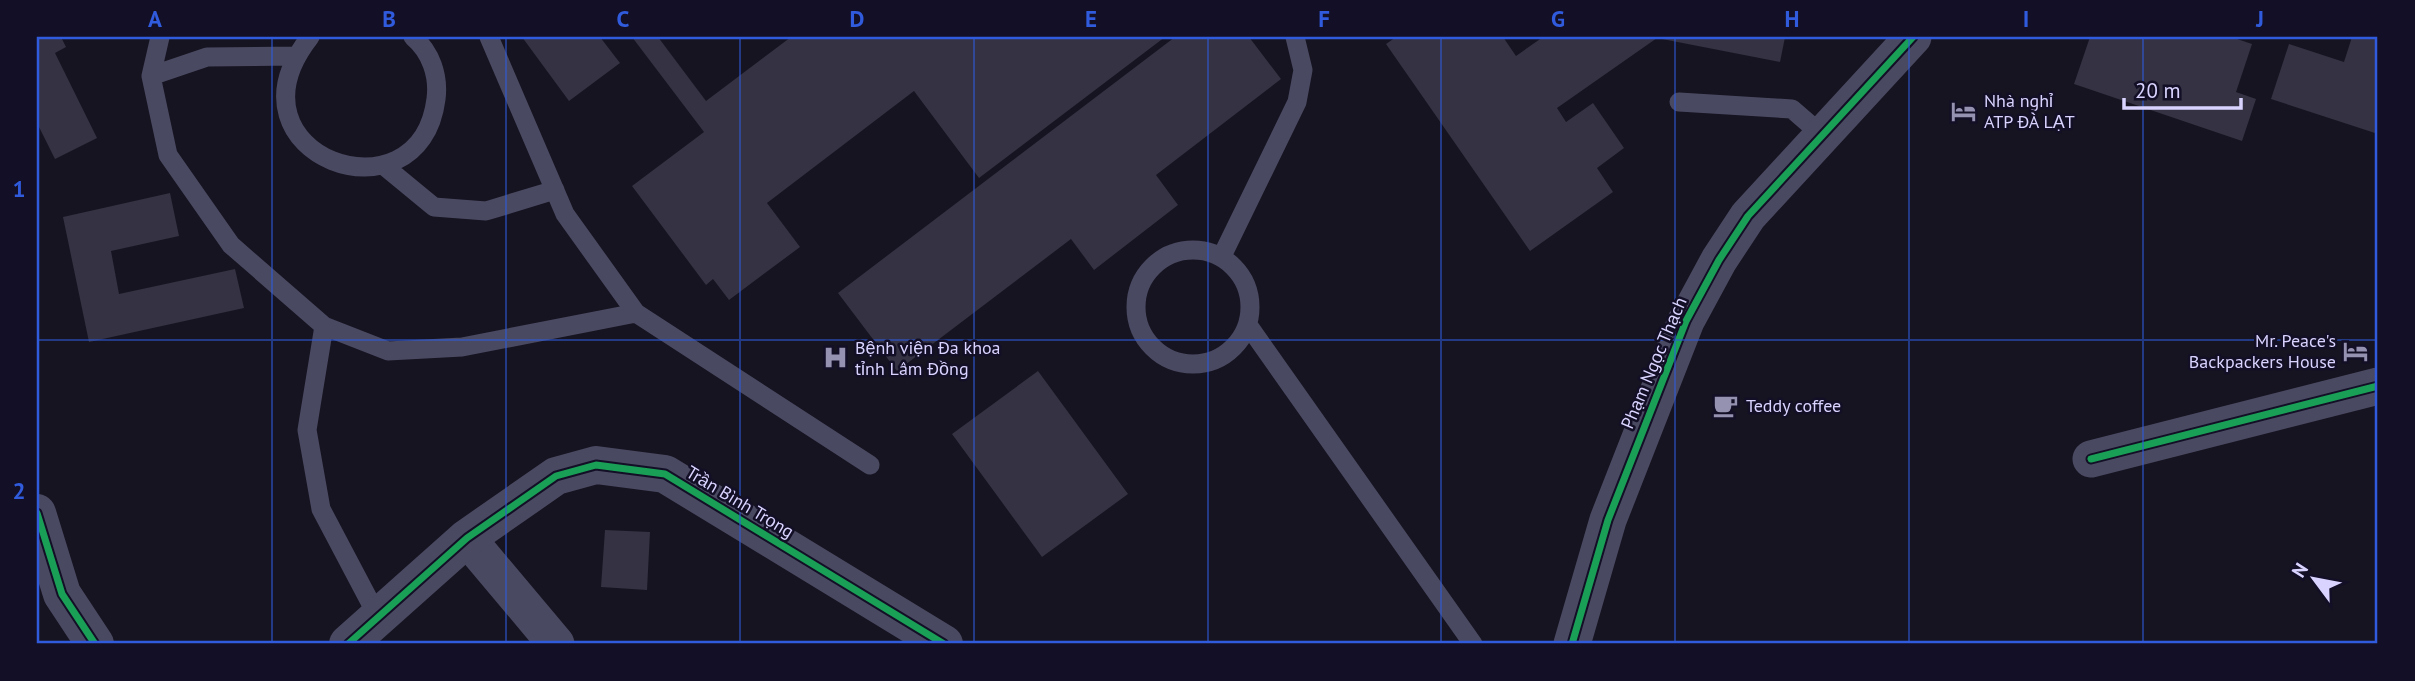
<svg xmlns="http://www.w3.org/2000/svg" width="2415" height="681" font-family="'PT Sans',sans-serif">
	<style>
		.building { fill: #343243 }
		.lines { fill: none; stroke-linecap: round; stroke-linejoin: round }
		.service { stroke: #4a4962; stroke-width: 19 }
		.minor { stroke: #4a4962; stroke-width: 37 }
		.tertiary { stroke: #4a4962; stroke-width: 38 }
		.cycleway-casing { stroke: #130f26; stroke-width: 11 }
		.cycleway { stroke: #1a9f57; stroke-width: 7 }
		.grid { fill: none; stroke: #305bdc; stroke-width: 2; stroke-opacity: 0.55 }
		.labels { text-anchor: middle; stroke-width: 5; stroke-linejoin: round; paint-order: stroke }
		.poi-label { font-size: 18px; fill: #d9d4ff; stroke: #130f26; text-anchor: start }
		.street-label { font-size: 18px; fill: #d9d4ff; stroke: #130f26 }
		.neatline { fill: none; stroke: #305bdc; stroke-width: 2.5 }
		.grid-label { font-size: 23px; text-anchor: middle; font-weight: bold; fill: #305bdc }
	</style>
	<rect width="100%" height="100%" fill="#161421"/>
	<path class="building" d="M37,37h24l5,10 -11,6 42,85 -42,21 -18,-36z
		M522,37h78l20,26 -51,38z
		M632,37h26l48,64 85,-64h374l-186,141 -65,-87 -147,112 33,44 -71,53 -16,-21 -7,6 -74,-99 72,-54z
		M1175,37h74l32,42 -125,96 22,30 -84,65 -23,-31 -174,132 -59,-78z
		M1396,37h107l13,19 27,-19h242l-5,25 -123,-24 -100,70 9,14 27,-19 31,45 -27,20 16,24 -83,59 -144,-207z
		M2090,37h141l21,7 -16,48 20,7 -14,42 -168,-57z
		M2352,37h26v97l-107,-35 18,-55 55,18z
		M170,193l9,43 -68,15 8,43 116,-25 9,39 -155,34 -26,-125z
		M1038,371l90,123 -86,63 -90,-123z
		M605,530l45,2 -3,58 -46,-3z"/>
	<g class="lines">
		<path class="service" d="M160,37l-9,39 17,79 63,90 93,81 64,25 74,-4 174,-34
			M310,37c-93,119 110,190 126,62 3,-23 -5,-47 -23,-62
			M489,37l76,177 71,99 234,152
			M151,76l56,-19 88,-1
			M1679,102l113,7 30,26
			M383,165l51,42 52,4 69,-21
			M1136 307a57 57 0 1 1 114 0a57 57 0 1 1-114 0Z
			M1222,256l75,-154 6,-32 -8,-33
			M1248,325l225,319
			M324,326l-17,104 14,79 58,110"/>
		<path class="minor" d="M2091,459l287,-73
			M467,538l89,106
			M1572,644l36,-124 78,-199 33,-61 29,-44 165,-179"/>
		<path class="tertiary" d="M37,513l25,81 33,50
			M348,644l119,-106 89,-62 40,-11 69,9 279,170"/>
		<defs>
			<path id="cycleway" d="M2091,459l287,-73
				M37,513l25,81 33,50
				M348,644l119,-106 89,-62 40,-11 69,9 279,170
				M1572,644l36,-124 78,-199 33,-61 29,-44 165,-179"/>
		</defs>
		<use href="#cycleway" class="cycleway-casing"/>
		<use href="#cycleway" class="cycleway"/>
	</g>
	<path class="grid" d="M272,37v607M506,37v607M740,37v607M974,37v607M1208,37v607M1441,37v607M1675,37v607M1909,37v607M2143,37v607M37,340h2341"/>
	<defs>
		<symbol id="hotel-bare" viewBox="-9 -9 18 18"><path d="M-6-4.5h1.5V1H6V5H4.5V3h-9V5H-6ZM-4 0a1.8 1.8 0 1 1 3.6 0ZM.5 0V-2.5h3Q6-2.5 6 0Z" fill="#9591b1" stroke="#130f26" stroke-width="2.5" paint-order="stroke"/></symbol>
		<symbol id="hospital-bare" viewBox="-9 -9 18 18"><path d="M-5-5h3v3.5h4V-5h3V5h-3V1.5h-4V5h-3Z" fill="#9591b1" stroke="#130f26" stroke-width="2.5" paint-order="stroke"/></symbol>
		<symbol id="cafe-bare" viewBox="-9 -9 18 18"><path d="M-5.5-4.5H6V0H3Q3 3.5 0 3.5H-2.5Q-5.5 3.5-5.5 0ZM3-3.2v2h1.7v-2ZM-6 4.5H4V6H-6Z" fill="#9591b1" stroke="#130f26" stroke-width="2.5" paint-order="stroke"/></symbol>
	</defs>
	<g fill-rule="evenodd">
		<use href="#hotel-bare" x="1946" y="94" width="35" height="35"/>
		<use href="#hotel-bare" x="2338" y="334" width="35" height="35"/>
		<use href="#hospital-bare" x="818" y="340" width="35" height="35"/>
		<use href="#cafe-bare" x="1708" y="388" width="35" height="35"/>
	</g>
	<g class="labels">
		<g class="poi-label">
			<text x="1984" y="107">Nhà nghỉ<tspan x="1984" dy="21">ATP ĐÀ LẠT</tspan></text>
			<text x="2336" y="347" text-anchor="end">Mr. Peace's<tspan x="2336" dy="21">Backpackers House</tspan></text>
			<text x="855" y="354">Bệnh viện Đa khoa<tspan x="855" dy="21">tỉnh Lâm Đồng</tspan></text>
			<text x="1746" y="412">Teddy coffee</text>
		</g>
		<g class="street-label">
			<text transform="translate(1654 363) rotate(-67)" y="6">Phạm Ngọc Thạch</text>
			<text transform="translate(740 502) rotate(31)" y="6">Trần Bình Trọng</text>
		</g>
	</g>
	<rect width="2415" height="681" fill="none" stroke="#130f26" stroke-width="77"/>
	<g transform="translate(2314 579) rotate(302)" stroke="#130f26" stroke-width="5" paint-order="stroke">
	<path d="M0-5L12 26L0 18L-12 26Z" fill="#d9d4ff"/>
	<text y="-10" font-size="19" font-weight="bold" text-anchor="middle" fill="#d9d4ff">N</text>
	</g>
	<path d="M2124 98v10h117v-10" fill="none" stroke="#d9d4ff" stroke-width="3.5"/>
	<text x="2135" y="98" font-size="21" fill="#d9d4ff" stroke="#130f26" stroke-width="5" paint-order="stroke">20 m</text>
	<rect x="38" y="38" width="2338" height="604" class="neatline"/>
	<g class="grid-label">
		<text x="155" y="27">A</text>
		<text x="389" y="27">B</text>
		<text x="623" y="27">C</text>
		<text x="857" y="27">D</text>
		<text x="1091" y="27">E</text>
		<text x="1324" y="27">F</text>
		<text x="1558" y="27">G</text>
		<text x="1792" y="27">H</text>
		<text x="2026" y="27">I</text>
		<text x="2260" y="27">J</text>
		<text x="19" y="197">1</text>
		<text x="19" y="499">2</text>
	</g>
</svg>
